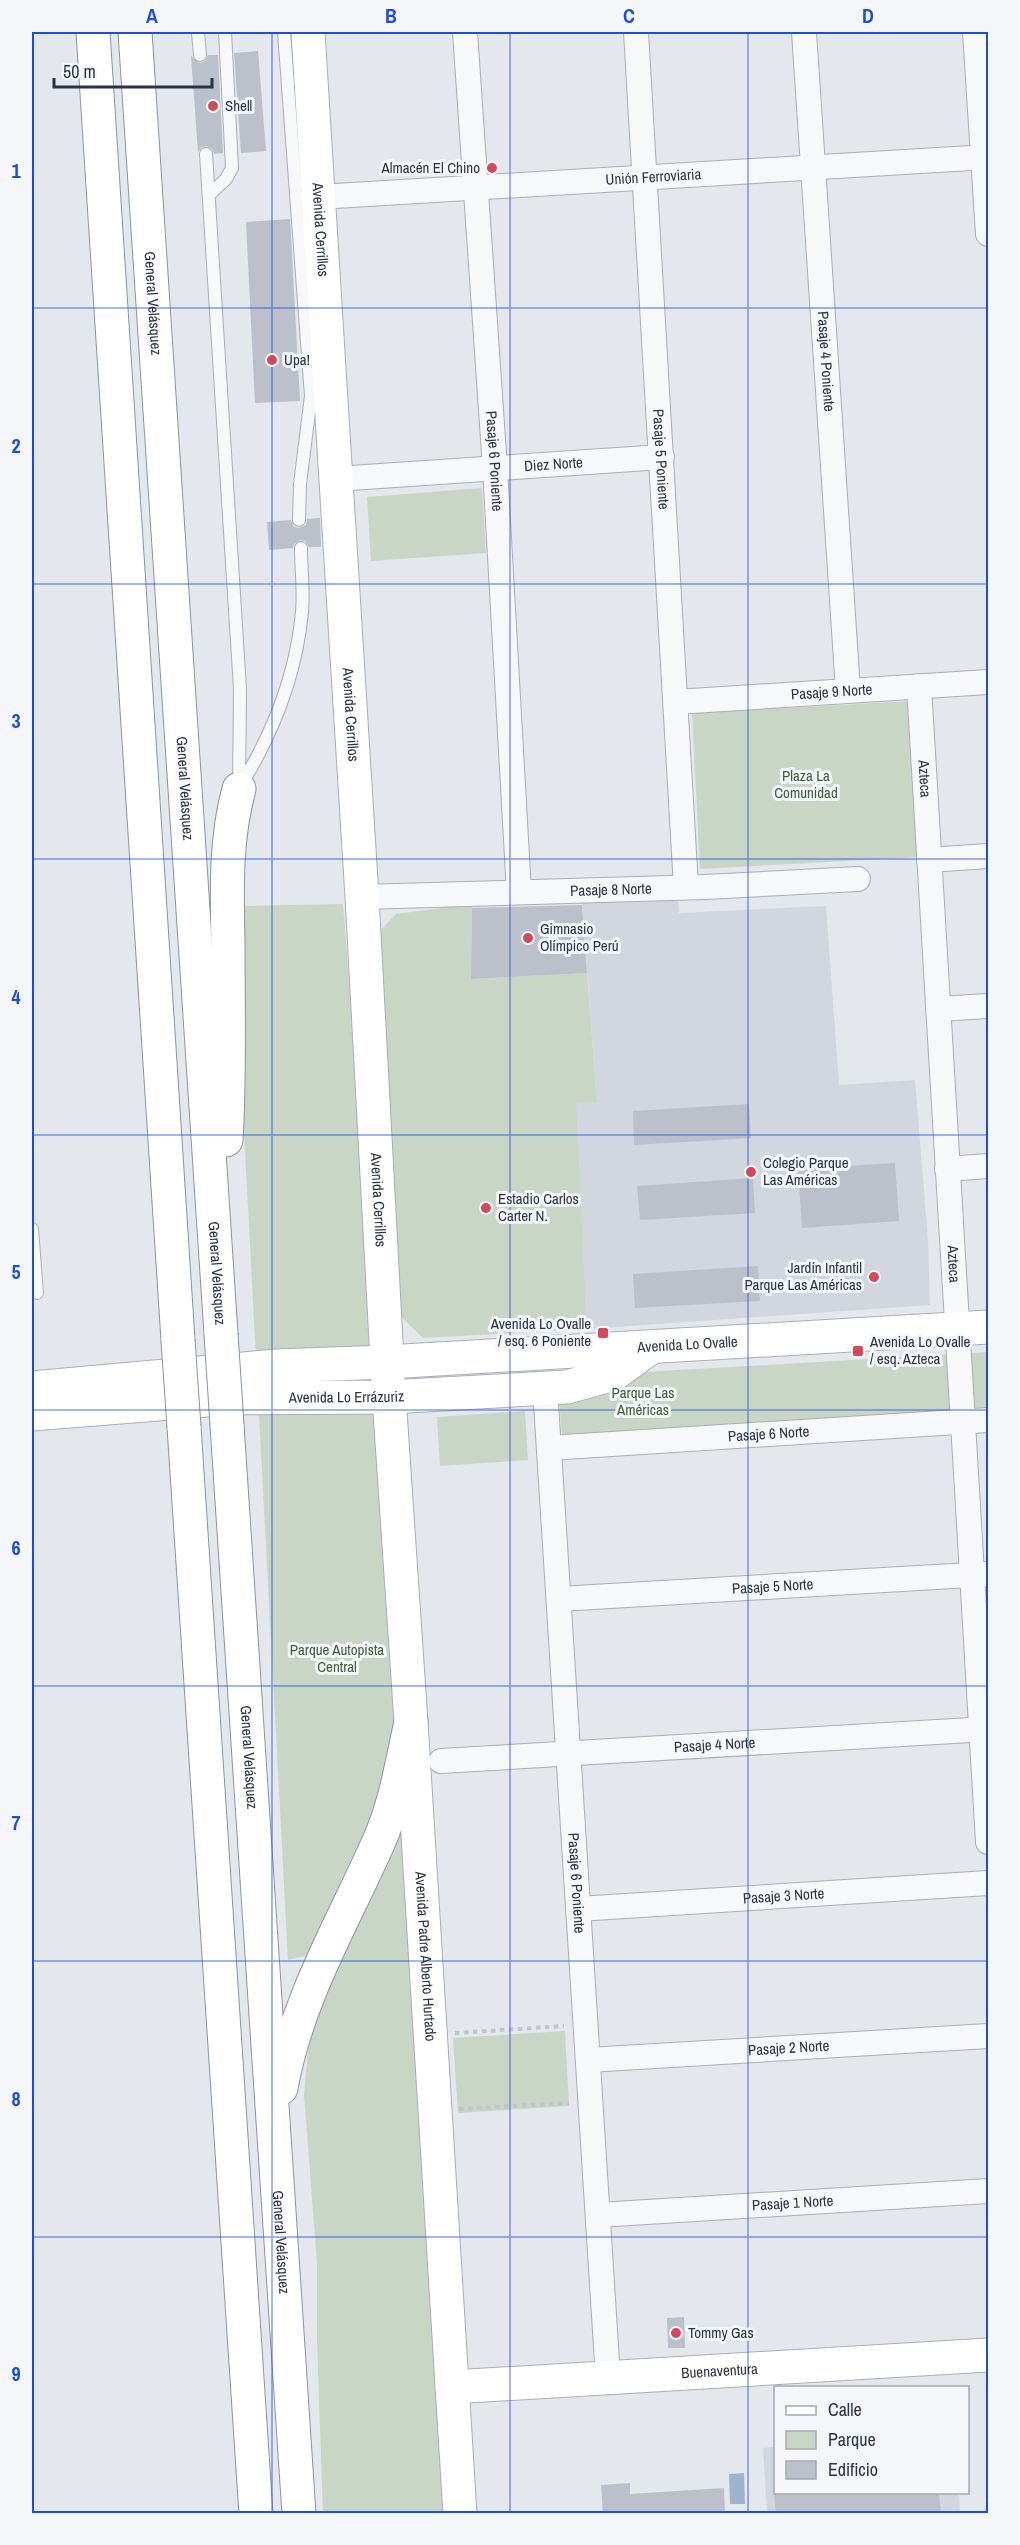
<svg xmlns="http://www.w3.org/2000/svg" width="1020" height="2545" font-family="'Archivo Narrow',sans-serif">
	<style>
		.built { fill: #d2d6de }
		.green { fill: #c9d6c5 }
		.water { fill: #9fb4cc }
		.building { fill: #bbc0ca }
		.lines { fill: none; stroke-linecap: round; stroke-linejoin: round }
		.lane-casing { stroke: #a9aeb7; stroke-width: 14 }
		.street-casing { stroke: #a9aeb7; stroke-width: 26 }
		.secondary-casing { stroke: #a9aeb7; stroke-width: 35 }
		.highway-casing { stroke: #8b94a3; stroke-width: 35 }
		.path { stroke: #c2c5cb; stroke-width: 4; stroke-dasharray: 4.5 4.5; stroke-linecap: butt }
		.lane { stroke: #f7f8fa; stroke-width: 12 }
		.street { stroke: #f7f8fa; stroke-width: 24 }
		.secondary { stroke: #fff; stroke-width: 33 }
		.highway { stroke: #fff; stroke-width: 33 }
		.highway-bridge-casing { stroke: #8b94a3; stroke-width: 35; stroke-linecap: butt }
		.highway-bridge { stroke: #fff; stroke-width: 33 }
		.grid { fill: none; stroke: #1d4ed8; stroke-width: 1.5; stroke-opacity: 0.55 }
		.poi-dot { fill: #d1495b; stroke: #f4f6f9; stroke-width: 2 }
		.labels { text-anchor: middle; stroke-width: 6; stroke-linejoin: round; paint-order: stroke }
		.poi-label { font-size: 15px; fill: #2b3445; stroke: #f4f6f9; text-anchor: start }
		.street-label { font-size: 15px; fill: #2b3445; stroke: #f4f6f9 }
		.park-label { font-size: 15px; fill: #3f6138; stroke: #f4f6f9 }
		.neatline { fill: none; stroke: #1d4ed8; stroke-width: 2 }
		.grid-label { font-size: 20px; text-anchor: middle; font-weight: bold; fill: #1d4ed8 }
	</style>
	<rect width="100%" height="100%" fill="#e4e7ec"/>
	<path class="built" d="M678,897l1,16 147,-7 13,179 76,-5 13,161 2,64 -343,24 -12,-226 22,-1 -15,-200z
		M775,2447l1,45 183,1 1,20h-193l-4,-65z"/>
	<path class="green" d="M482,488l4,65 -115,8 -4,-64z
		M912,701l8,156 -220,12 -8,-156z
		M343,904l60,784 -16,110 -78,157 -21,5 -49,-922 3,-132z
		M472,904l-1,75 116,-6 10,129 -21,1 11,226 -164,9 -26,-25 -19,-380 18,-19z
		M988,1352v58l-426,26 -3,-37 68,-26z
		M525,1411l3,49 -88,6 -3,-49z
		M408,1811l38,702 -123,1 -6,-174v-76l-13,-170 5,-53 24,-66z
		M565,2031l4,75 -111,7 -5,-75z"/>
	<path class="water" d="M744,2473l1,31h-15l-1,-30z"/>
	<path class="building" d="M258,51l8,100 -25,2 -7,-100z
		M208,55h10l5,98 -9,1 -2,-5 -6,-3 -5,2 -3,4 -7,-96 9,7 5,-2z
		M290,219l10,182 -45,2 -9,-181z
		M320,518l1,29h-12l-4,-6 -5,-1 -6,4 -1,4 -24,2 -2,-28 24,-2 3,7 5,1 7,-3 1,-6z
		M582,905l5,68 -116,6 1,-71z
		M749,1104l2,34 -117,7 -1,-34z
		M895,1163l4,58 -97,7 -4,-59z
		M753,1178l2,35 -115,7 -3,-34z
		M758,1266l2,35 -125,7 -2,-34z
		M684,2317l1,31h-17l-1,-30z
		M630,2483v11l94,-6 1,26h-122l-2,-29z
		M774,2493h165l2,21h-165z"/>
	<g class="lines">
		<defs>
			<path id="lane" d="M198,32l2,23
				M284,32l27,364 -11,88 -1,36
				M206,154l34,535 -1,99
				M209,195l17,-16 6,-11 -7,-136
				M239,788c34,-54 57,-112 63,-176 2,-21 -1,-43 -1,-64
				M32,1229l5,64"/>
			<g id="street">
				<path id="s1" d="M465,32l30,436 24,424"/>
				<path id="s2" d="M636,32l50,855"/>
				<path id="s3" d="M804,32l44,658"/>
				<path d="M975,32l13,202"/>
				<path id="s4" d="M318,197l670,-40"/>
				<path id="s5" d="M336,479l326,-22"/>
				<path id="s6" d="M919,686l69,1156"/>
				<path id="s7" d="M676,702l312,-20"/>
				<path d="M929,860l59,-4"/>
				<path id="s8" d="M362,897l343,-10 153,-8"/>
				<path d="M938,1009l50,-3"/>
				<path d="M947,1169l41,-3"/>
				<path id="s9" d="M545,1388l63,990"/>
				<path id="s10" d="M549,1448l439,-28"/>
				<path id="s11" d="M559,1599l428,-25"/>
				<path id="s12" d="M441,1761l547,-32"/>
				<path id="s13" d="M578,1909l410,-26"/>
				<path id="s14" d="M588,2060l400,-24"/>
				<path id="s15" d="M598,2215l390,-24"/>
			</g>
			<g id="secondary">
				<path id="s16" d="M308,32l54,865 27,500 22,325 49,792"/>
				<path id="s17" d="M32,1388l244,-22 111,-4 601,-35"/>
				<path id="s18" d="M32,1414l201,-16 156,-1 178,-10 47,-13 36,-26"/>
				<path id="s19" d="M452,2387l536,-32"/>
			</g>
			<g id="highway">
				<path d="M93,32l85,1308"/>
				<path id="s20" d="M135,32l86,1302"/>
				<path d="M226,1140c4,-65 2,-131 2,-197 -1,-52 -3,-103 11,-154"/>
				<path id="s21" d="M227,1425l72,1089"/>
				<path d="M184,1427l72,1087"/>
				<path d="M281,2088c16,-90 62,-165 98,-247 17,-38 23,-79 32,-119"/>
			</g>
		</defs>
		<use href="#lane" class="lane-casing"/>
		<use href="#street" class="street-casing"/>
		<use href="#secondary" class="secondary-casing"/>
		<use href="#highway" class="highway-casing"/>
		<path class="path" d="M455,2033l109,-7
			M459,2109l110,-6"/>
		<use href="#lane" class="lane"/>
		<use href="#street" class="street"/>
		<use href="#secondary" class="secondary"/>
		<use href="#highway" class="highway"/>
		<defs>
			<path id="highway-bridge" d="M221,1334l6,91
				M178,1340l6,87"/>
		</defs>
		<use href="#highway-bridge" class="highway-bridge-casing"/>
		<use href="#highway-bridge" class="highway-bridge"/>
	</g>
	<path class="grid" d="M272,32v2482M510,32v2482M748,32v2482M32,308h956M32,584h956M32,859h956M32,1135h956M32,1410h956M32,1686h956M32,1961h956M32,2237h956"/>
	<g class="poi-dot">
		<circle cx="213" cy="106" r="6"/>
		<circle cx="492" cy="168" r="6"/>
		<circle cx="272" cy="360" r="6"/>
		<circle cx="528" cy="938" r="6"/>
		<circle cx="751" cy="1172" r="6"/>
		<circle cx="486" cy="1208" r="6"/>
		<circle cx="874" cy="1277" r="6"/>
		<rect x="597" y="1327" width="12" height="12" rx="3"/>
		<rect x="852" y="1345" width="12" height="12" rx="3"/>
		<circle cx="676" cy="2333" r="6"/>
	</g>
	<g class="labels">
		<g class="poi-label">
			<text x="225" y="111">Shell</text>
			<text x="480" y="173" text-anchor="end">Almacén El Chino</text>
			<text x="284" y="365">Upa!</text>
			<text x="540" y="934">Gimnasio<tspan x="540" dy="17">Olímpico Perú</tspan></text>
			<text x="763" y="1168">Colegio Parque<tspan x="763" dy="17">Las Américas</tspan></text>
			<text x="498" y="1204">Estadio Carlos<tspan x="498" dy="17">Carter N.</tspan></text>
			<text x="862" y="1273" text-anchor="end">Jardín Infantil<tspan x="862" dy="17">Parque Las Américas</tspan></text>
			<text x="591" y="1329" text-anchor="end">Avenida Lo Ovalle<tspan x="591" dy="17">/ esq. 6 Poniente</tspan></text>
			<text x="870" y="1347">Avenida Lo Ovalle<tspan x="870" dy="17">/ esq. Azteca</tspan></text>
			<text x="688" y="2338">Tommy Gas</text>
		</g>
		<g class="street-label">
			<text dy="5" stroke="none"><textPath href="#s4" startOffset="336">Unión Ferroviaria</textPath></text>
			<text dy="5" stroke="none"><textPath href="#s16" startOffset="198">Avenida Cerrillos</textPath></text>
			<text dy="5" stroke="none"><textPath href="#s20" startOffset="272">General Velásquez</textPath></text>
			<text dy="5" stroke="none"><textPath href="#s3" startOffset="330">Pasaje 4 Poniente</textPath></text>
			<text dy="5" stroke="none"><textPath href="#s2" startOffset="428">Pasaje 5 Poniente</textPath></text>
			<text dy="5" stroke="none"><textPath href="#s1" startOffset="430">Pasaje 6 Poniente</textPath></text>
			<text dy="5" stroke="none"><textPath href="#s5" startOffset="218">Diez Norte</textPath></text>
			<text dy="5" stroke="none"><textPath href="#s7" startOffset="156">Pasaje 9 Norte</textPath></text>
			<text dy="5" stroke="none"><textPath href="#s16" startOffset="684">Avenida Cerrillos</textPath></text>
			<text dy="5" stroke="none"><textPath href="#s6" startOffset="93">Azteca</textPath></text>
			<text dy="5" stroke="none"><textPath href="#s20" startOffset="758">General Velásquez</textPath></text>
			<text dy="5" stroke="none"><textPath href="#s8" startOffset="249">Pasaje 8 Norte</textPath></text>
			<text dy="5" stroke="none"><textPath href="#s16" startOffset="1170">Avenida Cerrillos</textPath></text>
			<text dy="5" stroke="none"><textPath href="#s6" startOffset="579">Azteca</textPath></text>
			<text dy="5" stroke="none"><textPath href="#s20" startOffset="1244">General Velásquez</textPath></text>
			<text dy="5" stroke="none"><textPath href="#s17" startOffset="657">Avenida Lo Ovalle</textPath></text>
			<text dy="5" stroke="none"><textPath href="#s18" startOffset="315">Avenida Lo Errázuriz</textPath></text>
			<text dy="5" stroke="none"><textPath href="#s10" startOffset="220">Pasaje 6 Norte</textPath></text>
			<text dy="5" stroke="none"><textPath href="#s11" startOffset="214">Pasaje 5 Norte</textPath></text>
			<text dy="5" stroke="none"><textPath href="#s12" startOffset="274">Pasaje 4 Norte</textPath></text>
			<text dy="5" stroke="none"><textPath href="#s21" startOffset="333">General Velásquez</textPath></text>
			<text dy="5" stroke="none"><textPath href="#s9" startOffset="496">Pasaje 6 Poniente</textPath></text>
			<text dy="5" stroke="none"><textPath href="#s13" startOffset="206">Pasaje 3 Norte</textPath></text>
			<text dy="5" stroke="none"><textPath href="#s16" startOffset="1928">Avenida Padre Alberto Hurtado</textPath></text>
			<text dy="5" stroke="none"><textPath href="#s14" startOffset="201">Pasaje 2 Norte</textPath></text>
			<text dy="5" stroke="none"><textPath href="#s15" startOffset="195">Pasaje 1 Norte</textPath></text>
			<text dy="5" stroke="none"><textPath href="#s21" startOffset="819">General Velásquez</textPath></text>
			<text dy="5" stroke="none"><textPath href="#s19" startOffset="268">Buenaventura</textPath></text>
		</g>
		<g class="park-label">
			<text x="806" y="781">Plaza La<tspan x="806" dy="17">Comunidad</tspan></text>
			<text x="643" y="1398">Parque Las<tspan x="643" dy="17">Américas</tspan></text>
			<text x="337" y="1655">Parque Autopista<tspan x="337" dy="17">Central</tspan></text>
		</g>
	</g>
	<rect width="1020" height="2545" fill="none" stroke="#f4f6f9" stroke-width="66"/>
	<rect x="774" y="2386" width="195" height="108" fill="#f4f6f9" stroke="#a4a8b1" stroke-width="1.5"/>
	<rect x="786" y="2406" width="30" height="9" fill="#ffffff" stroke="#a4a8b1" stroke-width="1.5"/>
	<text x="828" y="2416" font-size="18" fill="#2b3445">Calle</text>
	<rect x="786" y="2431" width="30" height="18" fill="#c9d6c5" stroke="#a4a8b1" stroke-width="1.5"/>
	<text x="828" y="2446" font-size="18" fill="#2b3445">Parque</text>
	<rect x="786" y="2461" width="30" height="18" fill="#bbc0ca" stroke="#a4a8b1" stroke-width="1.5"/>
	<text x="828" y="2476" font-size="18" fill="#2b3445">Edificio</text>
	<path d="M54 78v9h158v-9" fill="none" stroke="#2b3445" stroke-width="3"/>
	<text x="63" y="78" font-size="18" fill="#2b3445" stroke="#f4f6f9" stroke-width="4.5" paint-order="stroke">50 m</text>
	<rect x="33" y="33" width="954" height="2479" class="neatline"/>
	<g class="grid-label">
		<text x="152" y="23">A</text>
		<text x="391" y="23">B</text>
		<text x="629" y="23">C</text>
		<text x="868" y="23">D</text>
		<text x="16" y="178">1</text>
		<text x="16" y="453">2</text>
		<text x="16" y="728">3</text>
		<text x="16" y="1004">4</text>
		<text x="16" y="1279">5</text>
		<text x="16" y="1555">6</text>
		<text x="16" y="1830">7</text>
		<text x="16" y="2106">8</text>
		<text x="16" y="2381">9</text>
	</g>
</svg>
